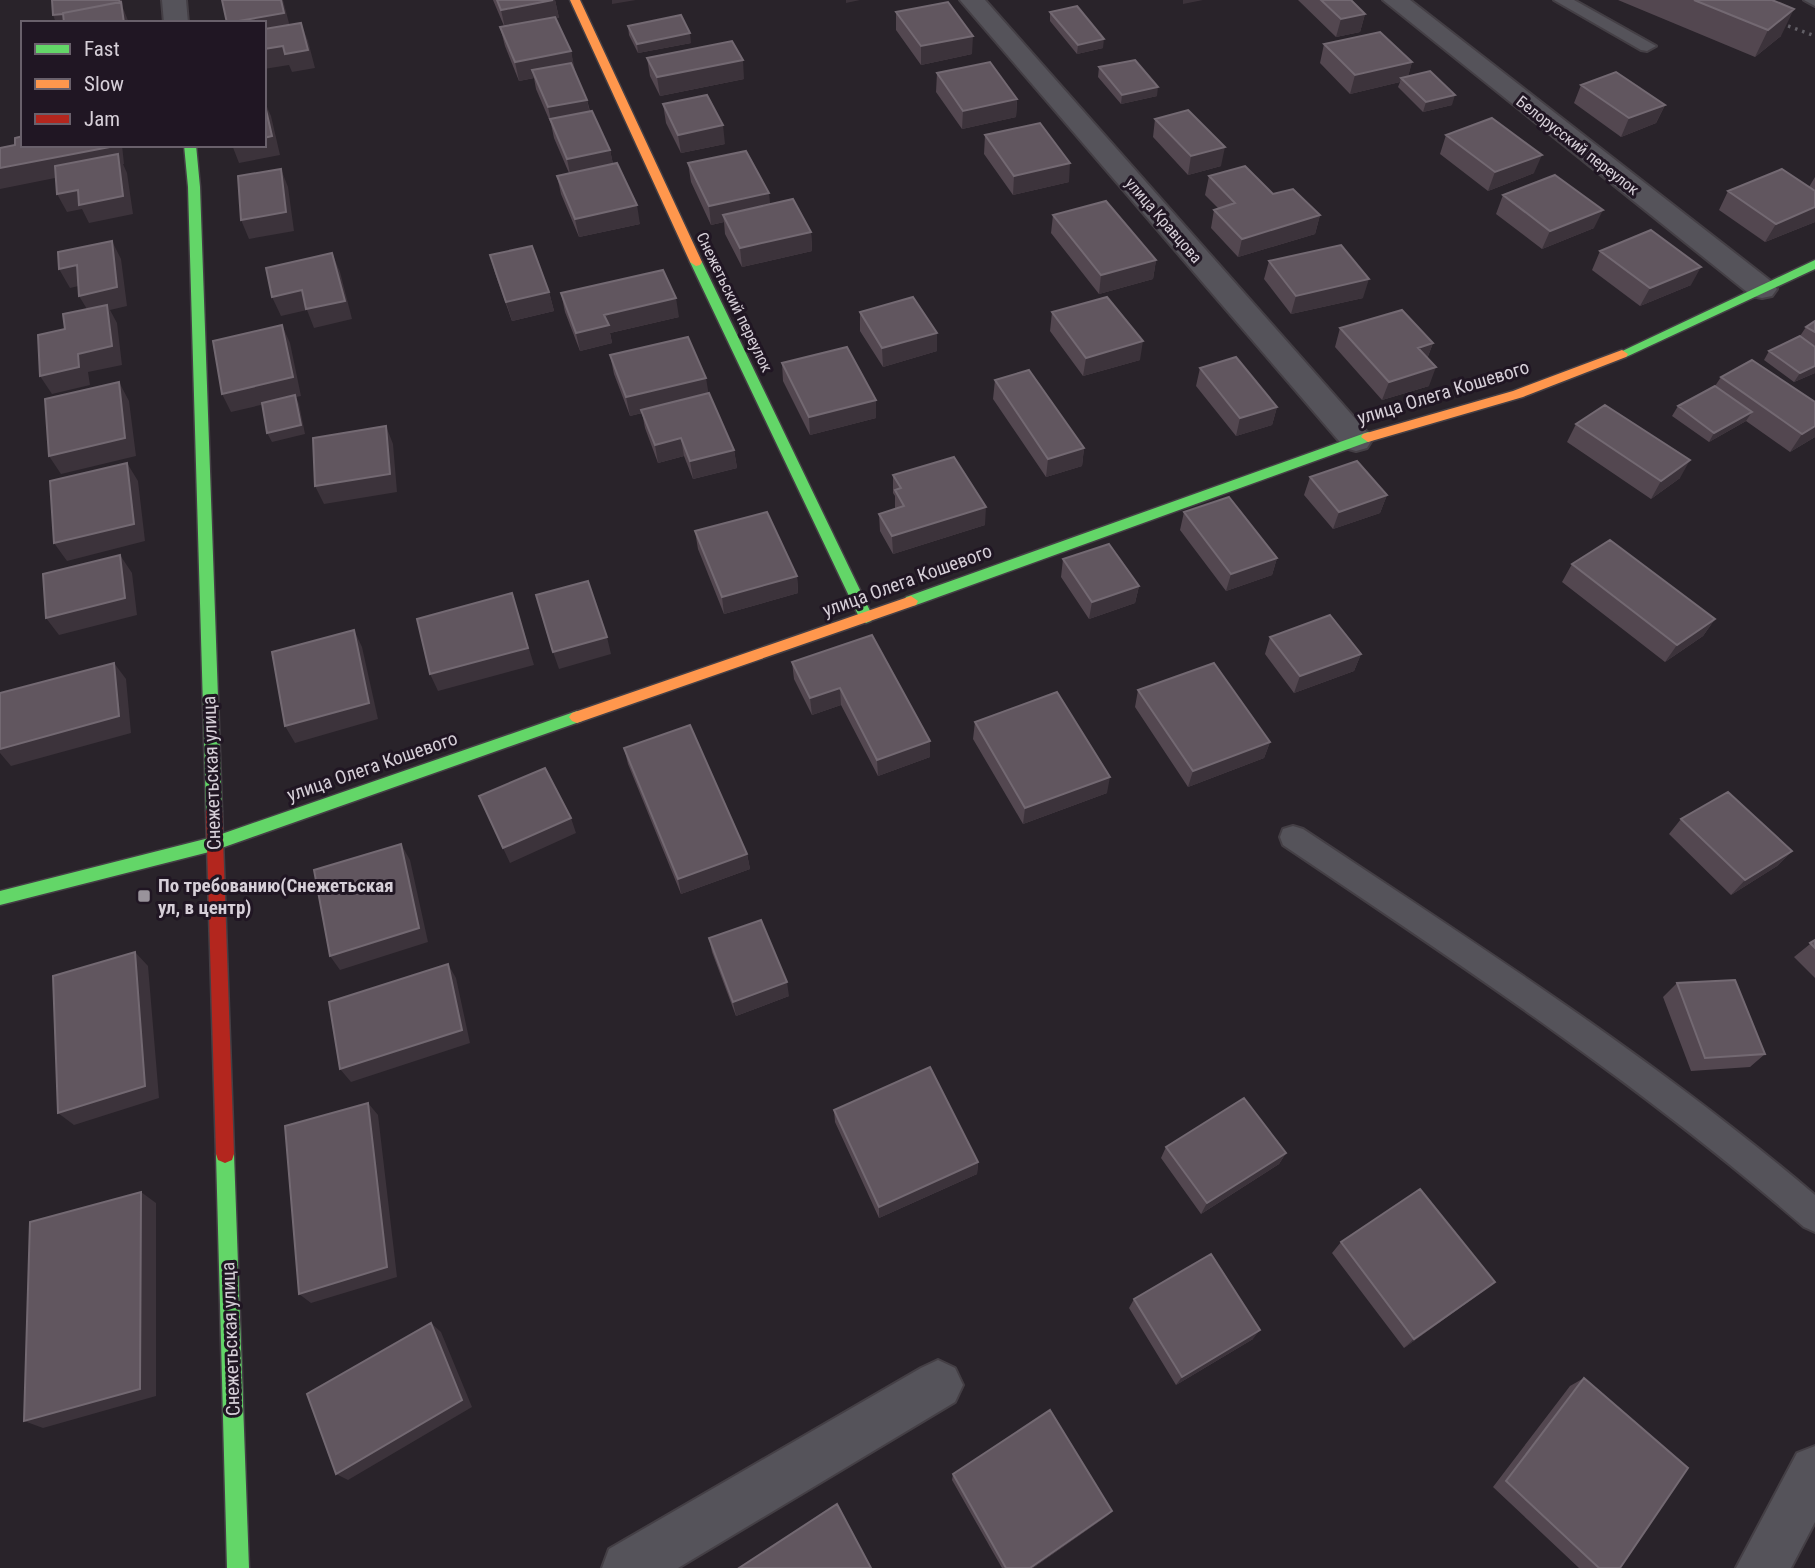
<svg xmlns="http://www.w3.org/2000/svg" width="1815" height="1568" font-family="'Roboto Condensed',sans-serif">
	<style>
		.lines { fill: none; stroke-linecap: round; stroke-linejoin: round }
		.lane-casing { stroke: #443f45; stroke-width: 4 }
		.street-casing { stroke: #443f45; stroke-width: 4 }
		.fast-casing { stroke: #443f45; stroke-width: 3 }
		.slow-casing { stroke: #443f45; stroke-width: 3 }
		.jam-casing { stroke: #443f45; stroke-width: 3 }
		.lane { fill: #55535a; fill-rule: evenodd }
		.street { fill: #55535a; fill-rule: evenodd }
		.fast { fill: #63d668; fill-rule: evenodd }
		.slow { fill: #ff974d; fill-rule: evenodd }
		.jam { fill: #b3261e; fill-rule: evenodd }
		.rail { stroke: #625f66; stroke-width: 3.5; stroke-dasharray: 2.5 5; stroke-linecap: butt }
		.wall { fill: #534750 }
		.shaded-wall { fill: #3c333b }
		.building { fill: #61565f; stroke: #736972; stroke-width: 2 }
		.poi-dot { fill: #99939b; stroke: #201623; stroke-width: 2.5 }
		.labels { text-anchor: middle; stroke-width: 6; stroke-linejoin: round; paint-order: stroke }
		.far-street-label { font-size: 16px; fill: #d6cfd8; stroke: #201623 }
		.street-label { font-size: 19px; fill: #d6cfd8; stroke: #201623 }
		.poi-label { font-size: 19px; font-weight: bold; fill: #d6cfd8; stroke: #201623; text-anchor: start }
	</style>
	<rect width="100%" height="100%" fill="#29232a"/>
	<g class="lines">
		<defs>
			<path id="lane" d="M1554,0h20l82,46 -9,5 -6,-1z
				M1804,0h11v6z
				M1293,826l10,3c175,116 352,230 512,366v37l-11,-5c-163,-142 -341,-261 -521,-382l-3,-8 3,-8z"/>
			<path id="street" d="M162,0h24l2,23h-24z
				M960,0h25l382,432 5,8 -5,8 -11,3 -11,-3z
				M1383,0h27l362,282 5,7 -5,7 -10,2 -10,-2z
				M938,1360l17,8 8,17 -8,17 -277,166h-76l7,-19 312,-181z
				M1815,1446v76l-24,46h-55l61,-115z"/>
			<path id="fast" d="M184,145h12l4,42 22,624 -2,5h-12l-2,-5 -18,-624z
				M696,258l6,4 171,355 -2,4 -5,2 -7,-6 -169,-355z
				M1815,260v9l-189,88h-8l-2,-3z
				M1368,432l5,2v6l-457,165 -5,1 -7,-5 2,-4z
				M577,711l5,2 3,4 -3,4 -369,130 -213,54v-14l213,-54z
				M225,1145l7,3 2,6 15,414h-22l-11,-414 2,-6z"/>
			<path id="slow" d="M570,0h10l122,262 -2,3 -4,1 -6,-4z
				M1622,350l6,4 -2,3 -103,40 -155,45 -7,-5 2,-3 150,-43z
				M911,596l7,5 -2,4 -339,118 -5,-2 -3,-4 3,-4z"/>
			<path id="jam" d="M214,804l6,2 2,5 12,343 -2,6 -7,3 -7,-3 -2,-6 -10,-343 2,-5z"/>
		</defs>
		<use href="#lane" class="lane-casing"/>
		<use href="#street" class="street-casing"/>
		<use href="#fast" class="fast-casing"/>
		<use href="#slow" class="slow-casing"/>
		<use href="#jam" class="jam-casing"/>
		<use href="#lane" class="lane"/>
		<use href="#street" class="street"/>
		<use href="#fast" class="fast"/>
		<use href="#slow" class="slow"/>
		<use href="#jam" class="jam"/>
		<path class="rail" d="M1767,18l48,18"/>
	</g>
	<path class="wall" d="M493,0h62l4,18h-3l15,33 3,19 13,30 3,11 20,39 3,14 27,60 -61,13 -18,-43 -4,-18 12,-3 -15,-35 -3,-14 -15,-35 -2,-11 -15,3 -14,-35 -5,-19 4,-1z
		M1298,0h53l14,14 -5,18 -24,5z
		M1618,0h154l9,36 -26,21z
		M896,12l76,42 -51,11 -25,-35z
		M1050,12l53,36 -26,6 -27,-33z
		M628,26l63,17 -53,10 -9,-18z
		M1324,44l88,18 -4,14 44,29 -29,7 -25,-25 2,-5 -50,12 -30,-31z
		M647,58l97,21 -84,17 -10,-20z
		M1099,67l58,29 -36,8 -23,-27z
		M937,73l80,26 -1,18 -54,12 -26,-37z
		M1581,85l84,20 -9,18 -35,14 -47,-34z
		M663,104l62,40 -44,9 -15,-30z
		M1155,119l66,47 -33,9 -35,-38z
		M985,135l84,47 -56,13 -29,-41z
		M1446,135l88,38 -46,18 -48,-37z
		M688,163l82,42 41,27 1,19 -70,16 -17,-33 -1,-12 -13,3 -20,-43z
		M1209,176l111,39 -5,19 -77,23 -27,-29 3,-18 4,-2 -13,-13z
		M1815,177v45l-50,20 -46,-32 9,-19 81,-4z
		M1503,195l91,33 -52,21 -46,-35z
		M1053,215l103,45 -3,19 -54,15 -48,-61z
		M1600,251l91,34 -51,21 -48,-36z
		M490,255l59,37 5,19 -42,10 -17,-48z
		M1269,261l94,37 -72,16 -27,-35z
		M561,293l118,24 -69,16 2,10 -32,8 -15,-39z
		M860,312l77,21v18l-54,16 -23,-36z
		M1052,312l88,48 -57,16 -33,-45z
		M1815,321v52l-21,9 -30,-22 5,-9 31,-15 6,-9z
		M1340,328l93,15 -6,16 2,27 -47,14 -47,-53z
		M610,355l99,38 25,57 3,18 -44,11 -9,-23 -26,7 -13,-35 -3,-15 -12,3 -16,-42z
		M782,363l94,55 -66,17 -27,-54z
		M1200,368l77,39 -5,18 -36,11 -40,-50z
		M1721,377l94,60 -25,15 -44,-31 -37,21 -37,-26 6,-10 37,-20z
		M995,380l89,68 -2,18 -36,11 -53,-78z
		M1576,424l104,54 -29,21 -84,-57z
		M893,475l92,50 -92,29 -13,-23 -1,-17 16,-5v-13l-2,-3z
		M1310,477l77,18 -7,18 -47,16 -29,-34z
		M1184,512l93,46 -5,17 -46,16 -46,-61z
		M695,531l102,45 1,17 -74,21 -26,-65z
		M1063,559l76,27 -4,17 -46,16 -28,-42z
		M1572,564l143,55 -12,17 -38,26 -103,-80z
		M872,635l58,106v16l-52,19 -37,-71 -29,10 -18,-36 -2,-17z
		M1270,637l91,17 -7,17 -60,22 -29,-39z
		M1138,690l132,52 -6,16 -76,29 -53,-80z
		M975,722l132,71 -84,31 -50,-85z
		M624,748l123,106 3,15 -69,25 -53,-130z
		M1681,819l111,32 -15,15 -46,29 -62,-61z
		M709,938l80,58 -53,20 -24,-64z
		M1815,940v38l-21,-21z
		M1677,983l88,71 -15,13 -59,4 -28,-74z
		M834,1110l144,52 -1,12 -98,44 -44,-96z
		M1166,1147l120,6 -7,11 -78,50 -40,-56z
		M1341,1242l154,40 -12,9 -79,57 -72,-95z
		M1134,1299l119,40 -77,46 -47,-77z
		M1584,1378l36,190h-41l-86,-81 77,-101z
		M953,1474l159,37 -5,5 -74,52h-31l-50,-88z"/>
	<path class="shaded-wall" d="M119,0h3l1,8 6,15h-73l-3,-8z
		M281,0h2l8,31 -27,5v-13h-36z
		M555,0l4,18 -54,10 -4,-18z
		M612,0h24l-24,4z
		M846,0h14l-14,3z
		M1183,0h20l-20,4z
		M1794,9l-13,27 -26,21 13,-27z
		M1365,14l-5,18 -24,5 5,-18z
		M301,23l7,18 7,27 -23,4 -3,-7 -25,4v-20z
		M690,33l1,10 -53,10 -1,-9z
		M973,36l-1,18 -51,11v-19z
		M1104,39l-1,9 -26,6 1,-9z
		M571,51l4,19 -40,7 -3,-7 2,8 -15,3 -4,-19z
		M743,60l1,19 -84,17 -3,-19z
		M1412,62l-5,19 -6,-3 -1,4 -50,12 5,-19z
		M1158,87l-1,9 -36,8 1,-9z
		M1455,95l-3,10 -29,7 3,-10z
		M1017,99l-1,18 -54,12 1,-18z
		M264,100l7,16 9,39 -41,8 -7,-18h32z
		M587,100l4,18 -40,3 -3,-14z
		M1665,105l-9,18 -35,14 8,-19z
		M723,125l2,19 -44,9 -3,-18z
		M122,145l2,19h-1l4,9 6,41 -44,9 -7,-14 -15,3 -10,-18 63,-29 -120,24v-21l115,-22z
		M1225,147l-4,19 -33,9 3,-19z
		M610,150l4,19 -43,9 -4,-19z
		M1542,155l-8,18 -46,18 7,-19z
		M1070,163l-1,19 -56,13 1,-19z
		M281,169l7,18 6,44 -45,8 -8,-19z
		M769,193l2,18 -48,4 1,7 -13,3 -2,-19z
		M637,205l3,19 -61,13 -4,-18z
		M1815,207v15l-50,20 11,-18z
		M1603,210l-9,18 -52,21 8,-18z
		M1320,215l-5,19 -77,23 4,-18z
		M811,232l1,19 -70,16 -2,-19z
		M112,241l9,18 6,47 -17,4 7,13 5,42 -34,7 2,13 -38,9 -12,-18 38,-22 12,-40 -11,-18z
		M332,253l8,19 12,47 -38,9 -7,-18 -26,6 -9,-19z
		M1156,260l-3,19 -54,15 2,-19z
		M77,265l10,19 -17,4 -11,-19z
		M1701,267l-10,18 -51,21 10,-18z
		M1369,279l-6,19 -72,16 5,-18z
		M549,292l5,19 -42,10 -6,-19z
		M676,298l3,19 -69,16 2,10 -32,8 -4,-18 28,-18z
		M282,325l8,18 11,53 -5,1 3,7 6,30 -33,8 -5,-9 28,-36 -64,15 -9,-18z
		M937,333v18l-54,16 -1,-19z
		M1143,341l-3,19 -57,16 3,-18z
		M1433,343l-7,18 -8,-13z
		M1815,366v7l-21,9 6,-9z
		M1436,367l-7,19 -47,14 7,-18z
		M706,378l3,18 -79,20 -4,-19z
		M119,382l10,19 7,55 -75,18 -12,-18z
		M876,400v18l-66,17 -1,-18z
		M1277,407l-5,18 -36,11 4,-18z
		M1752,412l-6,9 -37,21 5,-9z
		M386,426l7,18 4,48 -73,12 -9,-18z
		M1815,426v11l-25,15 12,-18z
		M681,438l3,18 -26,7 -3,-18z
		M1084,448l-2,18 -36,11 2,-18z
		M734,450l3,18 -44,11 -3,-18z
		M1690,460l-10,18 -29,21 10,-18z
		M127,463l11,18 7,60 -78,20 -13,-18z
		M1387,495l-7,18 -47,16 6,-17z
		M986,507l-1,18 -92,29 -1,-18z
		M120,555l12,18 5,42 -78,20 -13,-17z
		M1277,558l-5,17 -46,16 5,-17z
		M797,576l1,17 -74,21 -2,-17z
		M1139,586l-4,17 -46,16 3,-17z
		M512,593l22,72 -96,26 -8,-17z
		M1715,619l-12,17 -38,26 12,-17z
		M354,630l8,17 16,72 -83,24 -10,-17z
		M607,637l4,17 -52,15 -6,-17z
		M1361,654l-7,17 -60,22 6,-17z
		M114,663l12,16 5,54 -120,33 -11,-13v-4z
		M840,688l1,17 -29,10 -2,-17z
		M930,741v16l-52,19 -1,-16z
		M1270,742l-6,16 -76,29 5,-16z
		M1110,777l-3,16 -84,31 2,-16z
		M571,818l5,15 -66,30 -7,-15z
		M401,844l9,16 18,82 -88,28 -10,-14z
		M1792,851l-15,15 -46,29 14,-15z
		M747,854l3,15 -69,25 -3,-15z
		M135,952l13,14 11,132 -85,27 -16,-12z
		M448,964l8,14 14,65 -119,39 -11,-13z
		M787,982l2,14 -53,20 -3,-14z
		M368,1103l10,12 19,162 -86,26 -12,-9z
		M1286,1153l-7,11 -78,50 6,-11z
		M978,1162l-1,12 -98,44v-11z
		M141,1192l15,11v193l-113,32 -19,-7z
		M1495,1282l-12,9 -79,57 10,-9z
		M431,1323l10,9 31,75 -124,73 -12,-6z
		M1260,1330l-7,9 -77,46 6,-8z
		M1112,1511l-5,5 -74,52h-3z"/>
	<path class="building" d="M52,0h67l1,2 -57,11v1l-10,1z
		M222,0h59l3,13 -57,10z
		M497,0h56l-52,10z
		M1321,0h30l14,14 -24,5z
		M1694,0h78l22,9 -26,21z
		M121,2l3,21h-60l-1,-10z
		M948,2l25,34 -52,10 -25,-34z
		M1077,6l27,33 -26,6 -28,-33z
		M681,15l9,18 -53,11 -9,-18z
		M555,17l16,34 -56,11 -15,-35z
		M301,23l7,27 -23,4 -2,-8 -19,3v-20z
		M1380,32l32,30 -57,13 -31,-31z
		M732,41l11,19 -86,17 -10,-19z
		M1135,60l23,27 -36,8 -23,-28z
		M990,62l27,37 -54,12 -26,-38z
		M571,63l16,37 -39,7 -16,-37z
		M1430,71l25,24 -29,7 -25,-24z
		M1616,72l49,33 -36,13 -48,-33z
		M707,95l16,30 -45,10 -15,-31z
		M264,101l8,35 -8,2z
		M1188,110l37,37 -34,9 -36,-37z
		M592,111l18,39 -43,9 -17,-40z
		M1492,118l50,37 -47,17 -49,-37z
		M1040,123l30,40 -56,13 -29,-41z
		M23,136v9l92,1 -115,22v-20l15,-3v-7z
		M746,151l23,42 -60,13 -21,-43z
		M118,154l5,42 -44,9 -1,-15 -21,4 -2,-28z
		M617,163l20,42 -62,14 -18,-43z
		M1245,166l28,28 20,-5 27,26 -78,24 -28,-29 21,-7 -26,-27z
		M281,169l5,43 -45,8 -3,-44z
		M1782,169l33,22v16l-39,17 -48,-33z
		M1555,175l48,35 -53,21 -47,-36z
		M793,199l18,33 -71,16 -17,-33z
		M1106,201l50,59 -55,15 -48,-60z
		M1651,230l50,37 -51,21 -50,-37z
		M112,241l5,46 -38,9 -2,-31 -18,4 -1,-17z
		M1341,245l28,34 -73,17 -27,-35z
		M532,246l17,46 -43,10 -16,-47z
		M332,253l13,48 -39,8 -4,-19 -30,7 -6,-29z
		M663,270l13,28 -72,17 5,10 -33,8 -15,-40z
		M913,297l24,36 -55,15 -22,-36z
		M1107,297l36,44 -57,17 -34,-46z
		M107,305l5,41 -34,8 1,13 -39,9 -2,-41 27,-6 -2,-15z
		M1402,310l31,33 -15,5 18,19 -47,15 -49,-54z
		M1815,321v11l-9,-5z
		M282,325l11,52 -71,17 -9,-53z
		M1800,336l15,11v19l-15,7 -31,-22z
		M688,337l18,41 -80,19 -16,-42z
		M847,347l29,53 -67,17 -27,-54z
		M1236,357l41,50 -37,11 -40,-50z
		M1752,360l63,42v24l-13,8 -81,-57z
		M1029,370l55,78 -36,11 -53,-79z
		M119,382l6,56 -76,18 -4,-57z
		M1715,386l37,26 -38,21 -36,-27z
		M709,393l25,57 -44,11 -9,-23 -26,7 -14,-35z
		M295,395l6,30 -34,8 -5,-30z
		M1605,405l85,55 -29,21 -85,-57z
		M386,426l4,48 -75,12 -2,-48z
		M954,457l32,50 -94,29 -13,-22 25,-8 -9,-16 6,-2 -8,-13z
		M1357,461l30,34 -48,17 -29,-35z
		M127,463l7,61 -80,19 -4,-62z
		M1229,497l48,61 -46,16 -47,-62z
		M767,512l30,64 -75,21 -27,-66z
		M1610,540l105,79 -38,26 -105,-81z
		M1109,544l30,42 -47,16 -29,-43z
		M120,555l5,43 -79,20 -3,-44z
		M588,581l19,56 -54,15 -17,-57z
		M512,593l16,55 -98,26 -13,-55z
		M1330,615l31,39 -61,22 -30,-39z
		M354,630l15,73 -84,23 -13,-74z
		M872,635l58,106 -53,19 -37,-72 -30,10 -18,-36z
		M114,663l5,53 -119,33v-56z
		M1214,663l56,79 -77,29 -55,-81z
		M1057,692l53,85 -85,31 -50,-86z
		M690,725l57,129 -69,25 -54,-131z
		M545,768l26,50 -68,30 -24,-52z
		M1728,792l64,59 -47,29 -64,-61z
		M401,844l18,84 -89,28 -16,-86z
		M761,920l26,62 -54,20 -24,-64z
		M1815,940v8l-5,-5z
		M135,952l10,134 -87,27 -5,-137z
		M448,964l14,66 -122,39 -11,-67z
		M1735,980l30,74 -60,4 -28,-75z
		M930,1067l48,95 -99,45 -45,-97z
		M1244,1098l42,55 -79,50 -41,-56z
		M368,1103l19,164 -88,27 -14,-168z
		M1420,1189l75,93 -81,57 -73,-97z
		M141,1192l-1,197 -116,32 6,-199z
		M1211,1254l49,76 -78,47 -48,-78z
		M431,1323l31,77 -126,74 -29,-80z
		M1584,1378l104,90 -68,100h-21l-93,-87z
		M1050,1410l62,101 -82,57h-24l-53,-94z
		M837,1504l34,64h-132z"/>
	<rect class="poi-dot" x="137" y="889" width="14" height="14" rx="3.5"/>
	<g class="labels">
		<g class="far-street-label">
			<text transform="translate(1578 145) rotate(38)" y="6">Белорусский переулок</text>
			<text transform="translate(1164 220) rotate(49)" y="6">улица Кравцова</text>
			<text transform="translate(735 302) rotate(64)" y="6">Снежетьский переулок</text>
		</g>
		<g class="street-label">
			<text transform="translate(1443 392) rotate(-17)" y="7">улица Олега Кошевого</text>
			<text transform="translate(907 580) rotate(-20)" y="7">улица Олега Кошевого</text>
			<text transform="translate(372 766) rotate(-19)" y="7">улица Олега Кошевого</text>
			<text transform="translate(211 773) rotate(-92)" y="7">Снежетьская улица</text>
			<text transform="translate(230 1339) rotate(-92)" y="7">Снежетьская улица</text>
		</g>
		<g class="poi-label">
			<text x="158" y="892">По требованию(Снежетьская<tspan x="158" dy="22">ул, в центр)</tspan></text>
		</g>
	</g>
	<rect x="21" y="21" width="245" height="126" fill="#201623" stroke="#69606b" stroke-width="2"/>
	<rect x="35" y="44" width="35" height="10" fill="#63d668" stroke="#69606b" stroke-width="2"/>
	<text x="84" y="56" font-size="21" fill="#d6cfd8">Fast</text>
	<rect x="35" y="79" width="35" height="10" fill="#ff974d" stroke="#69606b" stroke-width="2"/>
	<text x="84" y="91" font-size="21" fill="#d6cfd8">Slow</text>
	<rect x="35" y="114" width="35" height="10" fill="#b3261e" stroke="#69606b" stroke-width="2"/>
	<text x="84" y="126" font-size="21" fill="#d6cfd8">Jam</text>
</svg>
